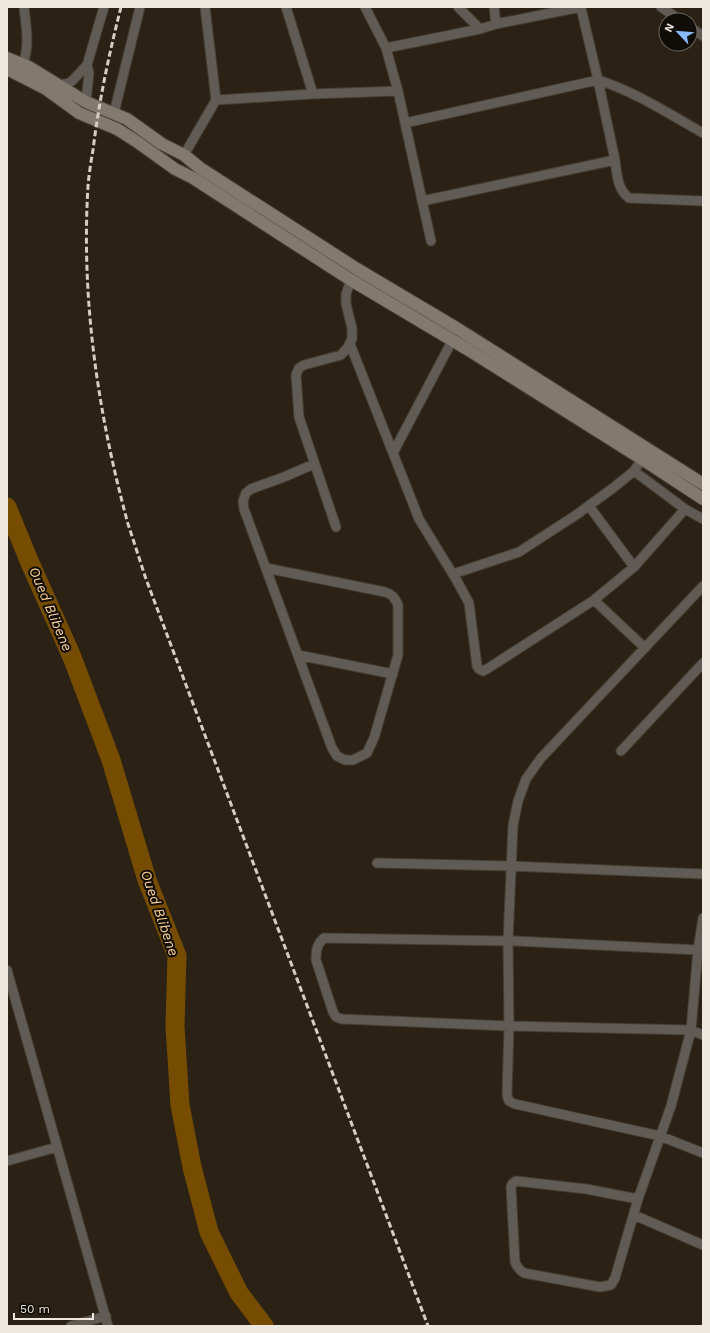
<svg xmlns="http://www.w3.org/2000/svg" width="710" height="1333" font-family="'Work Sans',sans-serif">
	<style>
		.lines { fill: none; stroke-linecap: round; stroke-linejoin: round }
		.river { stroke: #764d00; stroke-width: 19 }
		.street-casing { stroke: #463e31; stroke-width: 11 }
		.secondary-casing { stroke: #463e31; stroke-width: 14 }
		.street { stroke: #605b54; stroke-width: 9 }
		.secondary { stroke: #827a6f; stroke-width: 12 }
		.rail { stroke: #d5cec5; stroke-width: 3; stroke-dasharray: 6 3; stroke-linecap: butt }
		.labels { text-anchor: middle; stroke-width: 4; stroke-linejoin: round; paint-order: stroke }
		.water-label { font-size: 14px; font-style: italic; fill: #fed296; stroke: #100c07 }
	</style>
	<rect width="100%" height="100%" fill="#2b2215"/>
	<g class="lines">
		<path class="river" d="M7,507l23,56 42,94 39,103 36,120 30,76 -2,70 5,79 12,62 17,65 30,61 25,33"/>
		<defs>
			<path id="street" d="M205,7l11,93
				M286,7l27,87
				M365,7l21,41 12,43 33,150
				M458,7l22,22
				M494,7l2,17
				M661,7l19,13
				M690,27l13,9
				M386,48l94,-19 16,-5 85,-17
				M23,64c7,-20 3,-37 1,-57
				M60,85l9,-2 4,-3 14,-15 17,-58
				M86,102l3,-29 -2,-8
				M114,113l26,-106
				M405,123l193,-43c38,12 71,34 105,53
				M184,155l32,-55 97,-6 85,-3
				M615,160c2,14 2,29 14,38l74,3
				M422,201l193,-41 -17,-80 -17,-72
				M350,344l69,175 38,62 12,22 8,63 2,3 4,2 4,-2 107,-69 40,-33 51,-58
				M393,453l59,-112
				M634,471l51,38 18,10
				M589,506l45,61
				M336,527l-37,-110 -3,-42 3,-7 5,-3 37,-10 7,-8 4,-8v-11l-6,-24v-10l5,-14
				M266,568l119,24c7,2 10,6 13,13v50l-24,83 -7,15 -14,7h-8l-8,-4 -5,-8 -88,-239 -1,-8 3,-8 5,-4 33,-12 30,-13
				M453,574l66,-22 57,-37 37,-27 21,-17 8,-12
				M703,586l-162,172 -15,21 -8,22 -5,24 -5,116 1,85 -2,69 2,6 6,3 145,32 43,17
				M594,600l51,48
				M298,655l95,19
				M621,751l82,-88
				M377,863l133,3 193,8
				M698,950l-183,-9 -191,-3c-7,6 -8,12 -8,22l17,52 3,5 6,2 167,7 182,4 12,5
				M7,970l101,356
				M7,1161l50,-14
				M638,1199l-52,-10 -70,-8 -4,3 -1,3 4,75c2,5 4,8 9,11l76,14 11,-2 4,-7 23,-79 33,-93 20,-76 7,-80 5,-32
				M634,1215l69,30
				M71,1326l35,-10"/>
			<path id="secondary" d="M7,58l22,9 57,35 41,17 35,25 22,11 16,13 157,101 101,60 245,155
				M7,69l39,20 33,24 38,16 19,12 39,28 18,9 158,102 116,69 175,110 61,40"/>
		</defs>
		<use href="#street" class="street-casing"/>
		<use href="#secondary" class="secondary-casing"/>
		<use href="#street" class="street"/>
		<use href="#secondary" class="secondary"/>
		<path class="rail" d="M121,7c-12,47 -22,94 -28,143 -2,11 -4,24 -5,36 -7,114 10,228 40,338 6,18 12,37 18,55l282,747"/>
	</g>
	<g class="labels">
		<g class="water-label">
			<text transform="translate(51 609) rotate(67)" y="5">Oued Blibene</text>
			<text transform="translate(160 913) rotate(71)" y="5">Oued Blibene</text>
		</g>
	</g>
	<rect width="710" height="1333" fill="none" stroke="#eee8df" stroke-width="16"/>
	<g transform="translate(678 32) rotate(296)"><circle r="19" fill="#100c07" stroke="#69645d"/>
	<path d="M0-3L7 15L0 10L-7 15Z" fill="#87bbfc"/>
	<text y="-6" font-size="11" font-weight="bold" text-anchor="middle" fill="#eee8df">N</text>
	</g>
	<path d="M14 1313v6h79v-6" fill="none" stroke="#eee8df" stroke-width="2"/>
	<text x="20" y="1313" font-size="12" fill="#eee8df" stroke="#100c07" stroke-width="3" paint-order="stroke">50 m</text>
</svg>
